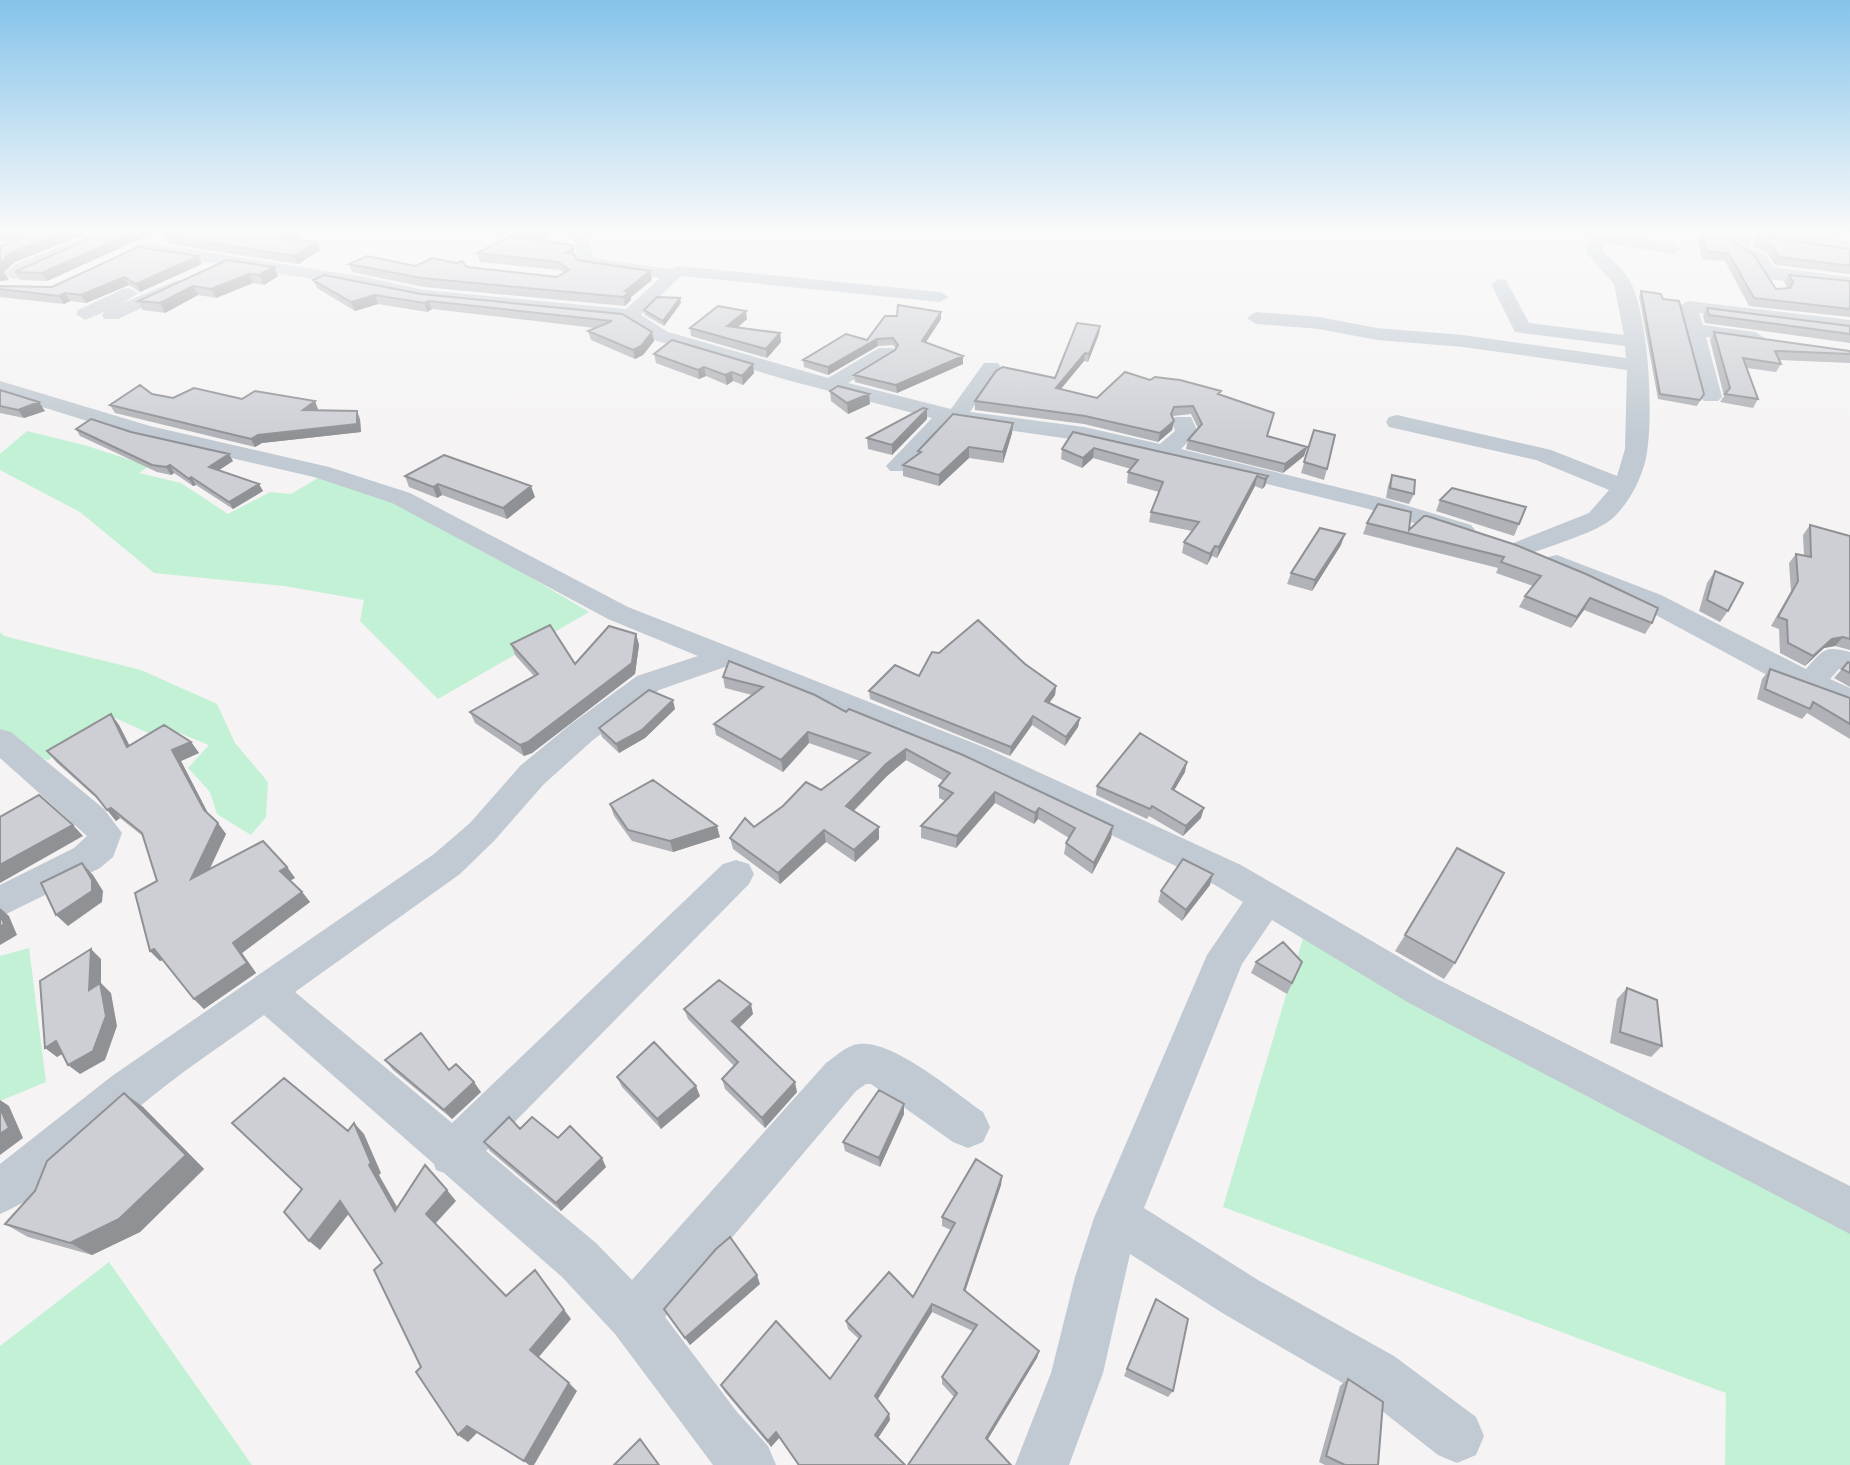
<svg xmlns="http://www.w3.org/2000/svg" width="1850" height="1465" font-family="Raleway,sans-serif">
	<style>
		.green { fill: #c3f1d5 }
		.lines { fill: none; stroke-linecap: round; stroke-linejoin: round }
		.minor { fill: #c1cad2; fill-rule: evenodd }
		.wall { fill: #b0b2b7 }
		.shaded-wall { fill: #909195 }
		.building { fill: #cdcfd5; stroke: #909195; stroke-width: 2 }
	</style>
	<rect width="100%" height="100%" fill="#f5f3f3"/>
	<path class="green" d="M27,431l57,14 65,21 -10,7 42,10 47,31 42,-22 21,2 27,-16 69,14 202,120 -151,87 -78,-78 4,-21 -80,-14 -130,-13 -74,-61 -80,-42v-16z
		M0,632l4,4 137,34 76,34 18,39 33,39 -2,35 -15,18 -34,-21 -7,-22 -22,-24 21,-23 -47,-19 -7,10 -40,-18 -67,42 -37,-7 -11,-9z
		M1304,935l546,281v249h-125l1,-72 -503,-186z
		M29,948l17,134 -46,19v-145z
		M109,1262l143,203h-252v-119z"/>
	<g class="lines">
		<path class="minor" d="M572,231h16l5,27 76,11 11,-3 260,26 9,5 -9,5 -259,-26 -40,39 27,17 160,46 51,-30h14l3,4 -3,4 -45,27 103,26 33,-46h14l3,4 -31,45 114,15 76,17 15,-13 -3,-9 3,-5h16l7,15 -17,17 201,49 89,27 4,5 -4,5 -9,3 -97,-30 -200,-49 -81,-18 -126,-18 -6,-1 -46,49h-16l-4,-5 46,-48 -145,-38 -133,-40 -29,-20 -201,-20 -59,-13 -224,-35 -8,-5 8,-5 224,35 59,13 202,19 34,-31 -81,-12z
			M1589,231h16l69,13 8,5 -8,5 -71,-11 -1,8c11,10 23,19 29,32 18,36 23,135 15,175 -5,22 -17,45 -33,60 -15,14 -63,28 -84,36l-9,3 -9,-3 -4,-5 4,-5 78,-31 20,-23 -73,-30 -147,-33 -3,-5 3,-5 8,-2 154,35 66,26 8,-27 2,-79 -164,-23 -86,-7 -58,-11 -63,-5 -9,-6 9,-6 63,5 58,11 86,7 163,23 -1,-12 -110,-14 -24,-48 9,-5 6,1 23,43 95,12 -10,-51 -28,-32z
			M1761,231h22l67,10v10l-83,-12 -6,-2z
			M1743,234l8,5 -1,10 15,5 8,13 77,10v10l-87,-8 -10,-18 -19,-10 1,-12z
			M87,236l8,5 -2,3 -74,34 -6,1 -9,-5 12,-10z
			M177,280l6,1 3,4 -3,4 -65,30h-14l-2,-4 2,-3 -19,8 -9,-6 2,-4 45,-21 6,-1 9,5 -15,10z
			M1688,301l162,19v12l-151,-19 4,12 52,7 10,6 -10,6 -49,-7 16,60 -4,4h-14l-4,-4 -21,-91z
			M0,381l150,45 179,41 81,26 218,114 358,141 255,117 196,114 413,207v48l-441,-231 -137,-83 -30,44 -98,244 114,72 136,76 82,61 8,19 -8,19 -19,8 -19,-8 -80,-63 -134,-78 -94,-60 -27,119 -34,92h-54l36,-92 24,-96 19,-59 113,-263 36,-53 -28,-17 -251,-121 -239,-97 -66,23 -66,50 -49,44 -50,57 -34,33 -165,118 157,131 271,-259 13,-4 13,4 5,10 -5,10 -263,267 110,92 36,37 194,-217c10,-7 21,-18 33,-19 33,-5 97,49 124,68l7,15 -7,15 -15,6 -15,-6 -82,-58h-5l-10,7 -191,226 72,95 31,34 8,19h-63l-98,-131 -53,-57 -118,-104 -8,-3 -2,-6 -170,-149c-42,30 -86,59 -125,92 -43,37 -86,85 -139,107v-50l112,-88 322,-222 36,-31 50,-57 51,-42 66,-48 61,-20 -90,-37 -216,-116 -78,-26 -178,-41 -136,-42z
			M1557,555l104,40 145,74c17,-19 18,-24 44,-17v20l-11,-3 -9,10 20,9v22l-85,-36 -124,-67 -93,-38 -4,-6 4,-6z
			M0,729l11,3 93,77 18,24 -9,24 -13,11 -100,49v-32l74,-37 13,-12 -87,-78z"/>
	</g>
	<path class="wall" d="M0,231h158l-111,50 -27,-1 -5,-8 75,-34 1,-2 -5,-2 -71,28 -11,10 5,8 -9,1v-34l12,-5 -12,-1z
		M172,231h127l2,6 -7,3 23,2 3,8 -22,14 -129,-20 -4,-8z
		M498,231h57l-12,9 -45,-7z
		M1698,231h42l-4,5 -1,7 41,46 11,-1 -3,-6 5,-7 61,6v36l-101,-11 -24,-45 -23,-2 -4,-19z
		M1757,236l93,13v25l-75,-9 -8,-12 -14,-6v-4z
		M572,245l5,15 75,20 -21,17v3l-6,6 -201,-19 -72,-15 -3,-8 118,3 90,10 7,-4 -4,-3 -80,-8 -3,-9z
		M198,256l4,8 -62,28 -11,-7 -43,18 -16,-2 -6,3 -64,-7v-11l52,1z
		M227,260l47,7 4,9 -14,9 -11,-2 -37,15 -18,-3 -33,18 -22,-3 -5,-9z
		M313,280l108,14 201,20 32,27 -11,14 -8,4 -44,-19 -3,-9 7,-3 -163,-19 -5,3 -49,-8 -23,7 -38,-23z
		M1641,291l63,103 -7,12 -39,-7 -19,-103z
		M681,303l-17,23 -19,-11 -1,-5z
		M1707,308l143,18v17l-145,-20 -2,-7z
		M941,312v7l-15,23 37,14v8l-66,29 -42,-11 -1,-7 41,-25 1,-1 -3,-4 -15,1 -50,29 -24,-8 -1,-7 64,-20 30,-24z
		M747,319l-10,9 43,5 1,9 -14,16 -76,-22 -1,-8z
		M1100,326l-1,8 -11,28 -4,-1 -23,28 36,9 53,-18 70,14 47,42 40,11 -3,9 -21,17 -97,-24 2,-9 10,-12 -7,-14 -18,2 1,5 -2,9 -14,12 -74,-18 -109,-14v-9l80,-23z
		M1714,332l136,19v12l-70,-3 1,4 -5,8 -29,-4 11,31 -5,9 -33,-6 4,-6 -14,-56z
		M654,354l100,19 -11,12 -10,-4 -6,4 -21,-9 -7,3 -43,-16z
		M0,390l45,21 -21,7 -24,-5z
		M830,391l40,13 -22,10 -17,-13z
		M173,398l69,1 76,10 -2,1 44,9 1,13 -99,11 -7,4 -140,-34 -5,-8z
		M927,409v10l-35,36 -24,-6 -1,-11z
		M1013,423l-1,10 -9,30 -34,-5 -30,28 -36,-10v-11l15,-11v-3z
		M76,429l157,32 -14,9 44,21 -30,18 -37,-24 -3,1 -19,-13 -3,2 -14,-3 -77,-36z
		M1314,430l13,39 -3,11 -23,-7z
		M1073,432l195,44 -3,10 -3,3 -7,-3 -38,72 -5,-2 -5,9 -25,-12 2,-11 8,-11 -43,-9 2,-10 8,-20 -32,-9 1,-11 3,-3 -38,-11 -11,10 -21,-9 1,-10z
		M1392,475l22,19 -5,10 -23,-6 2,-12z
		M405,476l130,21 -28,22 -65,-24 -5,3 -28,-11z
		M1440,500l86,7 -12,29 -78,-25z
		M1424,516l228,107 -7,11 -61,-24 -13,18 -52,-21 6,-11 8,-10 -37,-13 2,-5 -135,-34 4,-11 42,7z
		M1810,525l40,11v114l-15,-4 -11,2 -19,18 -25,-13 -1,-24 -8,-3 20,-35 -2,-28 7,-9 8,1 -1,-20z
		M1341,545l-29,46 -25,-7 4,-11z
		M1715,571l13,40 -8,11 -21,-11 8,-28z
		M636,634l3,11 -4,29 -103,79 -8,3 -49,-33 -5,-11 64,-36 -19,-21 -4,-11 64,20z
		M939,653l86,11 31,22 -1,9 -6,8 31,15 -2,9 -13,19 -33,-21 -22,31 -140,-57 -1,-8 50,-15z
		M729,661l384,165 -2,12 -19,36 -28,-20 2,-11 3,-5 -31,-19 -4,5 -39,-21 -39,45 -35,-10v-12l24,-25 -6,-3v-12l5,-5 -38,-21 -19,16 -33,35 25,28 -24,23 -29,-20 -46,42 -47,-35 -3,-11 24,-11 67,-37 39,-29 -51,-18 -26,29 -67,-37 -2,-11 38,-29 -27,-7 -2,-11z
		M1848,662l2,1v24l-16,-9z
		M1770,669l80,29v41l-43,-26 -5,6 -45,-20 5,-20z
		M675,709l-30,29 -26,15 -17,-16 -3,-9z
		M111,714l8,11 10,20 62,-3 8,11 -18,8 28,54 17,19 -17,35 78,-2 8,11 -5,2 12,12 8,10 -68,51 14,20 -52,36 -10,-10 -31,-39 -3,1 -10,-10 7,-70 -13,-44 -24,-19 -4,3 -14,-18 -46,-41 -9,-11z
		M1185,772l-11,18 27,28 -18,18 -34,-20 -2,3 -51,-24 1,-9z
		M610,804l110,33 -47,15 -41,-11 -18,-25z
		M1210,885l-28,36 -24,-19 3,-11z
		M1405,935l50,28 -11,16 -49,-28z
		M1256,962h46l-15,32 -36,-21z
		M1627,988l35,58 -11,11 -41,-14 7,-44z
		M684,1009l69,5 -14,14 58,64 -32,36 -40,-39 -3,-10 12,-13 -46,-47z
		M385,1060l96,32 -29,27 -59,-49z
		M617,1077l83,19 -39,33 -39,-42z
		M124,1093l19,14 61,62 -64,63 -48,23 -64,-18 -23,-13z
		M904,1104v10l-24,53 -35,-16 -2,-9z
		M520,1129l38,9 48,29 -45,44 -71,-60 -6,-9z
		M1002,1176l-1,9 -36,106 74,60 -2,7 -129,107 46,-68 -12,-13v-7l31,-46 -41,-19 -55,88 12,14 1,6 -12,18 27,27h-107l-19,-27 -8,9 -46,-55 -4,-7 109,-6 29,-40 -11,-10 -2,-8 67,-24 38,-67 -9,-4v-9z
		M760,1284l-70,61 -26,-36z
		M1156,1299l17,92 -5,6 -44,-21z
		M1348,1379l30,86h-53l-6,-3 21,-76z"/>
	<path class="shaded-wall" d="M67,231h18l1,3 -71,28 -11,10 5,8 -9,1v-18l10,-10z
		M136,231h22l-111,50 -5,-8z
		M292,231h7l2,6 -23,9 -3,-8z
		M544,231h11l-12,9 -2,-7z
		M317,242l3,8 -22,14 -4,-8z
		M198,256l4,8 -62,28 -4,-8z
		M274,267l4,9 -14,9 -5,-10z
		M650,271l2,9 -21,17v3l-6,6 -2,-9 2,-6z
		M249,274l4,9 -37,15 -5,-9z
		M124,277l5,8 -43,18 -5,-8z
		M193,286l5,9 -33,18 -5,-10z
		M65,293l5,8 -6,3 -5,-8z
		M375,295l3,9 -23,7 -4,-9z
		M680,298l1,5 -17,23 -1,-5z
		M429,301l3,8 -5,3 -3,-9z
		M746,311l1,8 -18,16 -2,-9z
		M941,312v7l-19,29v-7z
		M1100,326l-1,8 -11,28 1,-8z
		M652,332l2,9 -11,14 -8,4 -2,-9z
		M780,333l1,9 -14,16 -1,-9z
		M877,339l1,7 -50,29v-8z
		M1085,353l-1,8 -29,35 1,-8z
		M963,356v8l-66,29 -1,-8z
		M753,364l1,9 -11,12 -1,-9z
		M704,367l2,9 -7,3 -1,-9z
		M732,372l1,9 -6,4 -2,-10z
		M869,394l1,10 -22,10 -1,-11z
		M315,401l3,8 -11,9 -4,-8z
		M39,402l6,9 -21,7 -6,-8z
		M927,409v10l-35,36v-10z
		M357,411l3,8 1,13 -99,11 -7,4 -4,-8 7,-4z
		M1174,421l-2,9 -14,12 2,-9z
		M1013,423l-1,10 -9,30v-11z
		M969,447v11l-30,28v-11z
		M1307,447l-3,9 -21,17 2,-9z
		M1094,448l-1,10 -11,10 1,-10z
		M229,454l4,7 -20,13 -4,-7z
		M170,465l4,8 -3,2 -5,-8z
		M1257,476l-2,10 -38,72 2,-11z
		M1268,476l-3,10 -3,3 3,-10z
		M191,477l5,8 -3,1 -4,-7z
		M259,484l4,7 -30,18 -4,-7z
		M438,484l4,11 -5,3 -4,-11z
		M531,486l4,11 -28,22 -4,-11z
		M1345,534l-4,11 -29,46 3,-11z
		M1215,546l-3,10 -5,9 3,-11z
		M1590,598l-6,12 -13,18 6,-11z
		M636,634l3,11 -4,29 -103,79 -8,3 -4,-11z
		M1843,637l-8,9 -11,2 -19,18 8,-10 19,-17z
		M1056,686l-1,9 -11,15 1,-9z
		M673,700l2,9 -30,29 -26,15 -3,-9z
		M111,714l8,11 17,33 -9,-11z
		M1033,716l-1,9 -22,31 1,-9z
		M1080,718l-2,9 -13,19 1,-9z
		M808,732l1,11 -26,29 -2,-12z
		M191,742l8,11 -18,8 31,60 -8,-11 -32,-60z
		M906,749v11l-19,16 -40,41 -1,-11 40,-42z
		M1187,762l-2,10 -16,27 3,-10z
		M995,792v11l-39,45 1,-12z
		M111,808l9,10 -4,3 -9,-11z
		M1039,808l-1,11 -4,5 1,-11z
		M1204,808l-3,10 -18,18 3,-10z
		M218,823l8,11 -26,56 -9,-11z
		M73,825l10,11 -83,47v-18z
		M717,826l3,11 -47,15 -3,-11z
		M1113,826l-2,12 -19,36 2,-11z
		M879,827v12l-24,23 -1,-12z
		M824,830l2,12 -46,42 -2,-11z
		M82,863l11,12 10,16 -1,11 -34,24 -12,-11z
		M287,867l8,11 -7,4 -8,-11z
		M1213,874l-3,11 -28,36 4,-11z
		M302,892l8,10 -68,51 14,20 -52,36 -10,-10 39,-56z
		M0,908l9,8 8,19 -17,10z
		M91,949l10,10v24l10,10 6,33 -12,34 -25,14 -12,-9 21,-75z
		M154,949l10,10 -4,2 -10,-10z
		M751,1004l2,10 -18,18 -3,-11z
		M56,1041l12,10 -11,6 -12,-9z
		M474,1082l7,10 -29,27 -8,-9z
		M795,1082l2,10 -32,36 -3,-10z
		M696,1086l4,10 -39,33 -4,-10z
		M124,1093l19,14 61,62 -64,63 -48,23 -22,-12z
		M0,1100l9,6 14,32 -23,17z
		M904,1104v10l-24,53 -1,-9z
		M354,1123l10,11 17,39 -2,2 26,46 -10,-10 -26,-46z
		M602,1158l4,9 -45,44 -5,-8z
		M1002,1176l-1,9 -38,113 1,-8z
		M447,1190l9,11 -21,23 -9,-10z
		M340,1201l11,10 -31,39 -11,-9z
		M535,1270l36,49 -33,39 -8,-8z
		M757,1275l3,9 -70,61 -5,-7z
		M932,1304v8l-56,90 -1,-6z
		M1039,1351l-2,7 -52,86 1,-6z
		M569,1383l8,8 -43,74h-5l-5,-4z
		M889,1414l1,6 -14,21 -1,-6z
		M467,1426l10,7 -9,9 -10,-7z
		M776,1432l3,6 -8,9 -3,-6z"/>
	<path class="building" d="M0,231h67l-57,22 -10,10v-16l27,-12 -27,-2z
		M91,231h45l-94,42 -27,-1 75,-34 3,-5z
		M172,231h120l-17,7 42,4 -23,14 -129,-20z
		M1702,231h34l-1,12 19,12 22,34 14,-1 3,-6 -4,-7 61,6v28l-96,-11 -25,-44 -23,-3z
		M511,236l61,9 1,4 -7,4 8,1 3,6 73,11 -25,20h5l-7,6 -202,-19 -72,-14 18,-8 49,10 16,-8 25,5 5,-2 5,6 90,10 12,-7 -11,-8 -81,-9z
		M1757,236l93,13v17l-71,-9 -8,-12 -14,-5z
		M138,247l60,9 -62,28 -12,-7 -43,18 -16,-2 -6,3 -59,-7v-3l52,1z
		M227,260l47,7 -15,8 -10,-1 -38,15 -18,-3 -33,17 -22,-2z
		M324,275l97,19 201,20 30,18 -11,14 -8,4 -45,-19 24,-10 -183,-20 -5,2 -49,-8 -24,7 -38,-22z
		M1641,291l20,3 2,5 16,2 25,93 -4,6 -40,-6z
		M657,297l23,1 -17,23 -19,-11z
		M898,305l43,7 -19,29 41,15 -67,29 -42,-10 41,-25 3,-5 -5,-7 -16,1 -49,28 -25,-7 43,-26 21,6 18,-24h12z
		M718,306l28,5 -19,15 53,7 -14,16 -76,-21z
		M1707,308l143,18v8l-141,-19z
		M1077,323l23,3 -11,28 -4,-1 -29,35 41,10 28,-26 25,8 5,-3 25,3 41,11 -3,3 56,19 -7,23 40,11 -22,17 -97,-24 14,-16 -9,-18 -19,1 -3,7 3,7 -14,12 -75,-17 -110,-15 21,-30 7,-4 52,11z
		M1714,332l136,19v3l-75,-3 6,13 -38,-6 15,41 -33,-5 5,-6z
		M672,340l81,24 -11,12 -10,-4 -7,3 -21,-8 -6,3 -44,-16z
		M140,385l12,9 21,4 21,-10 48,11 13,-8 60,10 -12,9 54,1v13l-99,11 -7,4 -141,-34z
		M838,386l31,8 -22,9 -17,-12z
		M0,390l39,12 -21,8 -18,-4z
		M923,408l4,1 -35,36 -25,-7z
		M953,414l60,9 -10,29 -34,-5 -30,28 -36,-10 18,-13 -3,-1z
		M91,419l40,13 98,22 -20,13 50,17 -30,18 -38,-25 -2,2 -19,-14 -4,2 -14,-2 -76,-36z
		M1314,430l21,5 -8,34 -23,-7z
		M1073,432l195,44 -3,3 -8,-3 -38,71 -4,-1 -5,8 -26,-12 15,-20 -48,-10 12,-30 -35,-10 10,-12 -44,-12 -11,10 -21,-9z
		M444,455l87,31 -28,22 -65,-24 -5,3 -28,-11z
		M1392,475l23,5 -1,14 -24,-6z
		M1452,488l74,19 -7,17 -79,-24z
		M1378,504l33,8 -2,18 15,-14h3l89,29 70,29 72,34 -6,15 -62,-25 -13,19 -52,-21 16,-20 -40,-14 3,-5 -137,-34z
		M1810,525l40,11v103l-7,-2 -11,2 -19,17 -25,-13 -1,-23 -9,-3 20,-36 -2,-27 15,3z
		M1320,528l25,6 -30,46 -24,-7z
		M1715,571l28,12 -15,28 -21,-11z
		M978,620l47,44 31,22 -11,15 35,17 -14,19 -33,-21 -22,31 -142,-56 26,-26 24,11 13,-24 7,1z
		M550,625l25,39 34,-38 27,8 -4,29 -104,79 -8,3 -50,-33 68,-38 -27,-30z
		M729,661l86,34 31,17 3,-3 114,46 150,71 -19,37 -28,-20 9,-15 -36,-20 -4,5 -40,-21 -38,44 -36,-10 32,-33 -14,-7 11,-13 -44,-24 -20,15 -40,42 33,21 -25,23 -30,-20 -46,43 -48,-35 15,-20 9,9 29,-21 23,-24 15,8 49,-37 -62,-21 -27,28 -67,-36 49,-37 -40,-10z
		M1848,662l2,1v10l-8,-4z
		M1770,669l80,29v26l-37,-22 -3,7 -45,-20z
		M649,690l24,10 -31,30 -26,14 -17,-16z
		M111,714l16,33 37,-22 27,17 -19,8 32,60 14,13 -27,56 72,-38 24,26 -7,4 22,21 -69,51 14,20 -53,36 -40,-50 -4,2 -15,-58 22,-12 -15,-48 -31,-25 -4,2 -11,-14 -49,-45z
		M1140,733l47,29 -15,27 32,19 -18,18 -34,-20 -2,3 -53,-23z
		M653,780l64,46 -47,15 -42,-11 -18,-26z
		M39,795l34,30 -73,40v-48z
		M1457,848l47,25 -49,90 -50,-28z
		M1183,859l30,15 -27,36 -25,-19z
		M82,863l10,17v11l-36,24 -15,-32z
		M0,914l4,10 -4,3z
		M1283,942l19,20 -10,21 -36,-21z
		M91,949l-2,41 11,-7 6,33 -13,35 -25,14 -12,-24 -11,7 -5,-67z
		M719,980l32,24 -19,17 63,61 -33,36 -40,-39 16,-17 -54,-53z
		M1627,988l30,12 5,46 -42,-14z
		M421,1033l28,37 7,-6 18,18 -30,28 -59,-50z
		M654,1042l42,44 -39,33 -40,-42z
		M284,1078l64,53 6,-8 17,40 -2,2 26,46 30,-46 22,25 -21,24 80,82 29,-26 29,40 -34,40 39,33 -45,78 -57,-35 -9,9 -42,-63 5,-5 -47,-97 8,-7 -42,-62 -31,40 -25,-29 18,-23 -70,-66z
		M879,1090l25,14 -25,54 -36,-16z
		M124,1093l62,62 -67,64 -49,24 -65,-19 30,-33 12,-30z
		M0,1108l9,20 -9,6z
		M509,1117l11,12 12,-12 26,21 12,-12 32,32 -46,45 -72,-61z
		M976,1159l26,17 -38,114 75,61 -53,87 25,27h-103l49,-72 -15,-16 35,-52 -45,-21 -57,92 14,18 -14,21 30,30h-106l-23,-33 -8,9 -47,-56 55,-64 54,58 31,-43 -15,-15 43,-49 24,25 42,-74 -13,-6z
		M730,1237l27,38 -72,63 -21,-29 52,-60z
		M1156,1299l32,20 -15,72 -46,-22z
		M1348,1379l35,23 -5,63h-33l-19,-9z
		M640,1439l19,26h-45z"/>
	<linearGradient id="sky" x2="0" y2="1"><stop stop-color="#85c3ea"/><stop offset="0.53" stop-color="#fafafa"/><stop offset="1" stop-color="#fafafa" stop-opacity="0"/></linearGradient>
	<rect width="1850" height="437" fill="url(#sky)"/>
</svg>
